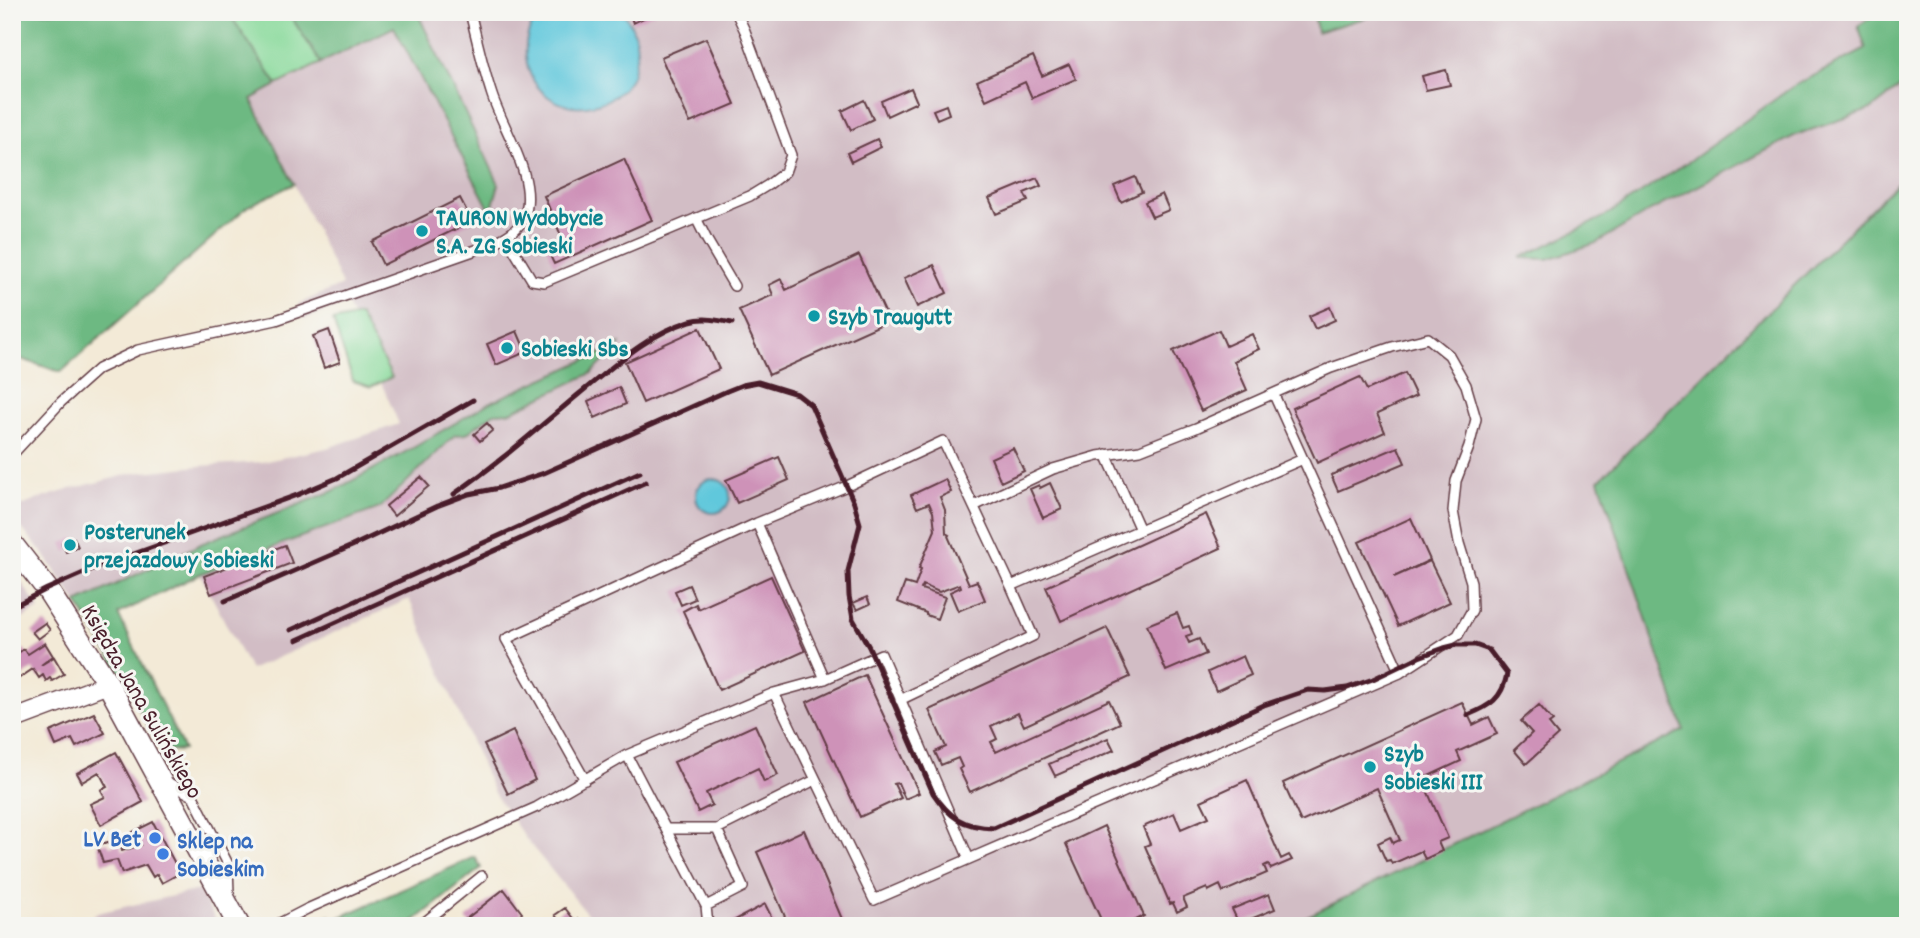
<svg xmlns="http://www.w3.org/2000/svg" width="1920" height="938" font-family="Dekko,sans-serif">
	<style>
		.industrial { fill: #d2bdc5 }
		.green { fill: #87d99a; stroke: #687c62; stroke-width: 2 }
		.forest { fill: #6db982; stroke: #5c6c56; stroke-width: 2 }
		.water { fill: #60c8dc; stroke: #557484; stroke-width: 2 }
		.building { fill: #ce92b8 }
		.lines { fill: none; stroke-linecap: round; stroke-linejoin: round }
		.service-casing { stroke: #633d45; stroke-width: 12 }
		.minor-casing { stroke: #633d45; stroke-width: 21 }
		.tertiary-casing { stroke: #633d45; stroke-width: 24 }
		.service { stroke: #fff; stroke-width: 9 }
		.minor { stroke: #fff; stroke-width: 18 }
		.tertiary { stroke: #fff; stroke-width: 21 }
		.rail { stroke: #4a1f2b; stroke-width: 5 }
		.culture-dot { fill: #0f9aa8; stroke: #f6f6f2; stroke-width: 2.5 }
		.shop-dot { fill: #3f7fe0; stroke: #f6f6f2; stroke-width: 2.5 }
		.labels { text-anchor: middle; stroke-width: 6; stroke-linejoin: round; paint-order: stroke }
		.culture-label { font-size: 24px; font-weight: bold; fill: #0d838f; stroke: #f6f6f2; text-anchor: start }
		.street-label { font-size: 24px; fill: #4a1f2b; stroke: #f6f6f2 }
		.shop-label { font-size: 24px; font-weight: bold; fill: #366cbe; stroke: #f6f6f2; text-anchor: end }
	</style>
	<rect width="100%" height="100%" fill="#f6f6f2"/>
	<filter id="ink" filterUnits="userSpaceOnUse"><feTurbulence type="fractalNoise" baseFrequency=".0143" numOctaves="2"/><feDisplacementMap in="SourceGraphic" scale="14" xChannelSelector="R" yChannelSelector="G"/><feConvolveMatrix kernelMatrix="1 2 1 2 8 2 1 2 1" color-interpolation-filters="sRGB"/></filter>
	<filter id="wash" filterUnits="userSpaceOnUse"><feTurbulence type="fractalNoise" baseFrequency=".00686" numOctaves="4" result="noise"/><feDisplacementMap in="SourceGraphic" scale="28" xChannelSelector="R" yChannelSelector="G"/><feGaussianBlur stdDeviation="1.57" result="paint"/><feColorMatrix in="noise" values="0 0 0 0 0 0 0 0 0 0 0 0 0 0 0 0 0 1.4 0 .05"/><feComposite in="paint" operator="in"/></filter>
	<g filter="url(#wash)">
		<rect width="100%" height="100%" fill="#f3ead7"/>
		<path class="industrial" d="M407,12h1501v160l-309,308 85,250 -396,196h-691l-71,-87 -32,-46 -85,-194 -159,71 -50,-96 180,-66 33,-60 -80,43 -130,52 -126,60 -34,-50 -31,-36v-7l27,-11 32,-10 63,-16 65,-7 63,-4 65,-14 72,-24 -52,-120 -43,15 -6,-15 44,-19 -48,-101 -43,-86 149,-75z
			M18,577l21,32 -27,16v-43z
			M199,890l20,36h-119l-7,-12z"/>
		<path class="green" d="M228,12h60l33,51 -44,22z
			M359,315l33,62 -21,10 -18,-6 -20,-60z"/>
		<path class="forest" d="M27,12h201l49,73 -26,14 43,85 -46,22 -187,166 -49,-16v-330z
			M288,12h129l82,172 -8,28 -97,-185 -73,36z
			M1317,12h68l-68,20 -3,-19z
			M1879,12h29v69l-36,28 -76,26 -146,76 -54,32 -48,16 -28,-1 84,-41 87,-57 101,-73 74,-38 -8,-23z
			M1908,172v754h-620l396,-196 -85,-250z
			M621,344l-29,29 -82,39 -16,1 -28,21 -11,1 -75,73 -180,66 -82,40 66,136c-12,2 -18,0 -28,-9l-37,-70 -42,-68 126,-60 130,-52 80,-43 76,-45z
			M475,857l6,11 -73,58h-100l22,-10 4,4z"/>
		<path class="water" d="M541,12h81c12,12 18,34 13,50 -1,5 -2,12 -4,16 -15,27 -55,37 -81,20 -29,-20 -32,-61 -9,-86z
			M696 496a17 17 0 1 1 34 0a17 17 0 1 1-34 0Z"/>
		<g id="blocks">
			<path class="building" d="M629,12h27l-23,11z
				M706,38l29,66 -45,19 -29,-66z
				M1033,56l9,20 27,-12 7,15 -44,19 -7,-16 -39,18 -9,-19z
				M1446,70l4,15 -24,5 -4,-14z
				M911,88l6,14 -30,14 -6,-15z
				M864,100l9,19 -22,11 -9,-19z
				M946,105l3,9 -12,5 -4,-9z
				M877,139l4,8 -30,15 -4,-9z
				M624,159l28,61 -98,44 -8,-17 17,-7 -19,-44z
				M1135,177l7,15 -21,10 -7,-16z
				M1037,178l4,8 -17,7 4,8 -32,13 -7,-16z
				M1162,194l7,16 -17,7 -7,-15z
				M460,198l12,23 -89,44 -11,-23z
				M859,255l30,66 -120,54 -30,-65 34,-15 -4,-10 12,-6 5,11z
				M934,265l13,28 -30,14 -13,-29z
				M1330,307l5,13 -20,9 -6,-13z
				M700,328l19,41 -76,34 -18,-41z
				M329,330l11,32 -16,6 -11,-32z
				M1219,330l7,16 26,-12 7,15 -25,12 13,29 -46,21 -28,-60z
				M517,331l9,21 -30,13 -9,-21z
				M1405,373l11,23 -39,18 8,18 -68,31 -25,-55 68,-31 7,13z
				M619,387l7,17 -31,14 -7,-17z
				M487,423l6,7 -13,11 -6,-7z
				M1398,447l7,16 -67,28 -7,-16z
				M1013,448l11,23 -23,11 -10,-24z
				M779,457l10,23 -52,23 -11,-23z
				M421,477l8,9 -35,30 -8,-10z
				M945,479l6,13 -11,5 5,13 1,23 3,2 -1,1 21,48 8,-3 8,19 -27,11 -8,-19 11,-5 -1,-3 -21,8 -16,-7 -2,4 24,8 -8,22 -11,-4v-2l-28,-11 7,-19 10,3 6,-17 -2,-1 16,-38 -2,-18 -4,-9 -12,5 -6,-13z
				M1050,483l12,26 -19,9 -13,-29 9,-4 1,3z
				M1206,514l15,34 -160,73 -15,-34z
				M1411,518l19,42 -36,17 36,-16 20,41 -52,24 -39,-84z
				M74,538l4,9 -12,5 -4,-9z
				M285,545l7,18 -81,31 -7,-18z
				M771,576l34,75 -86,39 -36,-79 13,-7 2,5z
				M689,585l6,14 -14,6 -6,-14z
				M867,597l3,7 -13,6 -4,-7z
				M1177,613l6,15 6,-2 3,8 -6,2 3,7 10,-4 7,15 -40,17 -19,-46z
				M45,623l5,7 -12,9 -6,-7z
				M1107,628l23,49 -106,49 -6,-13 -27,13 6,13 -6,3 5,10 113,-52 11,23 -150,69 -11,-23 3,-2 -4,-9 -17,7 -6,-13 11,-5 -17,-37z
				M45,643l8,13 -12,9 13,-8 10,17 -12,7 -2,-3 -4,3 -3,-6 -4,3 -6,-9 -21,14v-21l6,-3 -3,-4 9,-6 4,5z
				M1243,656l8,19 -35,16 -8,-19z
				M865,675l54,118 -14,6 -7,-16 -4,1 7,14 -41,19 -53,-115z
				M1462,702l11,23 16,-8 8,17 -40,18 4,9 -39,18 26,59 -10,4 4,9 -17,8 -4,-8 -29,13 -2,-4 -4,1 -8,-18 12,-6 3,6 7,-3 -23,-52 -76,34 -18,-39z
				M1539,705l14,16 -4,3 9,11 -32,29 -12,-14 18,-17 -11,-12z
				M94,713l11,20 -29,14 -4,-8 -16,7 -6,-14z
				M755,725l23,50 -14,7 -6,-14 -52,25 6,12 -14,7 -24,-50z
				M513,731l22,49 -27,14 -24,-49z
				M1108,738l6,12 -59,26 -6,-12z
				M116,752l27,50 -42,23 -11,-21 15,-7 -4,-7 6,-3 -8,-15 -17,10 -5,-9z
				M1247,780l34,79 8,-4 3,5 -21,9 -3,-5 -4,2 3,7 -44,19 -3,-7 -12,6 -1,-3 -24,10 4,9 -10,5 -4,-9 -3,1 -25,-58 5,-2 -7,-17 31,-14 7,16 28,-12 -8,-16z
				M153,822l27,51 -18,10 -5,-9 -4,3 -7,-12 -24,8 -5,-13 -14,3 -6,-18 11,-3 2,4 10,-3 2,8 19,-6 -8,-13z
				M1104,826l40,90 -20,10h-20l-38,-82z
				M804,830l41,96h-56l-32,-74z
				M504,889l18,24 -16,13h-35l-5,-7z
				M1269,894l6,15 -36,15 -7,-15z
				M765,904l11,22h-52z
				M565,908l10,13 3,-2 5,7h-20l-8,-11z"/>
		</g>
	</g>
	<g filter="url(#ink)">
		<use href="#blocks" fill-opacity="0" stroke="#633d45" stroke-width="2"/>
		<g class="lines">
			<defs>
				<path id="service" d="M696,218l11,22 27,46
					M506,237l26,43 12,2 206,-86 18,-11 17,-13 6,-17 -46,-124 -9,-19
					M1106,454l34,76
					M12,455l49,-53 37,-33 40,-19 138,-30 200,-70c17,-7 40,-14 48,-33 15,-36 -21,-88 -32,-122 -9,-27 -15,-55 -22,-83
					M974,506l79,-37 45,-13 42,-6 56,-22 135,-60 61,-21 36,-9 21,17 17,30 10,34 -7,28 -13,34 -3,30 6,32 12,39 1,28 -14,25 -58,38
					M757,523l68,156
					M900,700l133,-64 -22,-50
					M627,755l79,151 2,20
					M585,780l-79,-141 251,-116 90,-37 96,-45 68,145 292,-127
					M167,782l26,14 35,68 1,30
					M666,829h51l98,-49
					M969,859l431,-186 -126,-278
					M706,906l37,-19 -26,-58
					M274,926l33,-17 230,-102 90,-52 147,-62 51,-14 56,-25 88,205 -95,41 -100,-207
					M420,926l62,-50"/>
				<path id="minor" d="M12,720l96,-36"/>
				<path id="tertiary" d="M12,544l35,45 61,95 131,242"/>
			</defs>
			<use href="#service" class="service-casing"/>
			<use href="#minor" class="minor-casing"/>
			<use href="#tertiary" class="tertiary-casing"/>
			<use href="#service" class="service"/>
			<use href="#minor" class="minor"/>
			<use href="#tertiary" class="tertiary"/>
			<path class="rail" d="M454,494c44,-30 84,-66 125,-100 35,-28 67,-59 111,-73 14,-4 28,-1 42,2
				M225,601l127,-55 85,-40 32,-12 30,-6 45,-15 183,-82 15,-6 16,-3 39,12 14,11 43,98 6,21 -12,47 1,25 4,23 16,28 64,146c17,25 30,34 61,35l270,-123 44,-15 17,1 22,-3 26,-9 46,-22 25,-9 12,-3h19l14,5 18,24c-5,25 -17,32 -39,41
				M12,607l35,-18 48,-21 202,-73 40,-17 136,-78
				M291,630l349,-158
				M297,640l349,-158"/>
		</g>
	</g>
	<g class="culture-dot">
		<circle cx="422" cy="231" r="7"/>
		<circle cx="814" cy="316" r="7"/>
		<circle cx="507" cy="348" r="7"/>
		<circle cx="70" cy="545" r="7"/>
		<circle cx="1370" cy="767" r="7"/>
	</g>
	<g class="shop-dot">
		<circle cx="155" cy="838" r="7"/>
		<circle cx="163" cy="854" r="7"/>
	</g>
	<g class="labels">
		<g class="culture-label">
			<text x="436" y="225">TAURON Wydobycie<tspan x="436" dy="28">S.A. ZG Sobieski</tspan></text>
			<text x="828" y="324">Szyb Traugutt</text>
			<text x="521" y="356">Sobieski Sbs</text>
			<text x="84" y="539">Posterunek<tspan x="84" dy="28">przejazdowy Sobieski</tspan></text>
			<text x="1384" y="761">Szyb<tspan x="1384" dy="28">Sobieski III</tspan></text>
		</g>
		<g class="street-label">
			<text transform="translate(143 701) rotate(60)" y="8">Księdza Jana Sulińskiego</text>
		</g>
		<g class="shop-label">
			<text x="141" y="846">LV Bet</text>
			<text x="177" y="848" text-anchor="start">Sklep na<tspan x="177" dy="28">Sobieskim</tspan></text>
		</g>
	</g>
	<rect width="1920" height="938" fill="none" stroke="#f6f6f2" stroke-width="42"/>
</svg>
